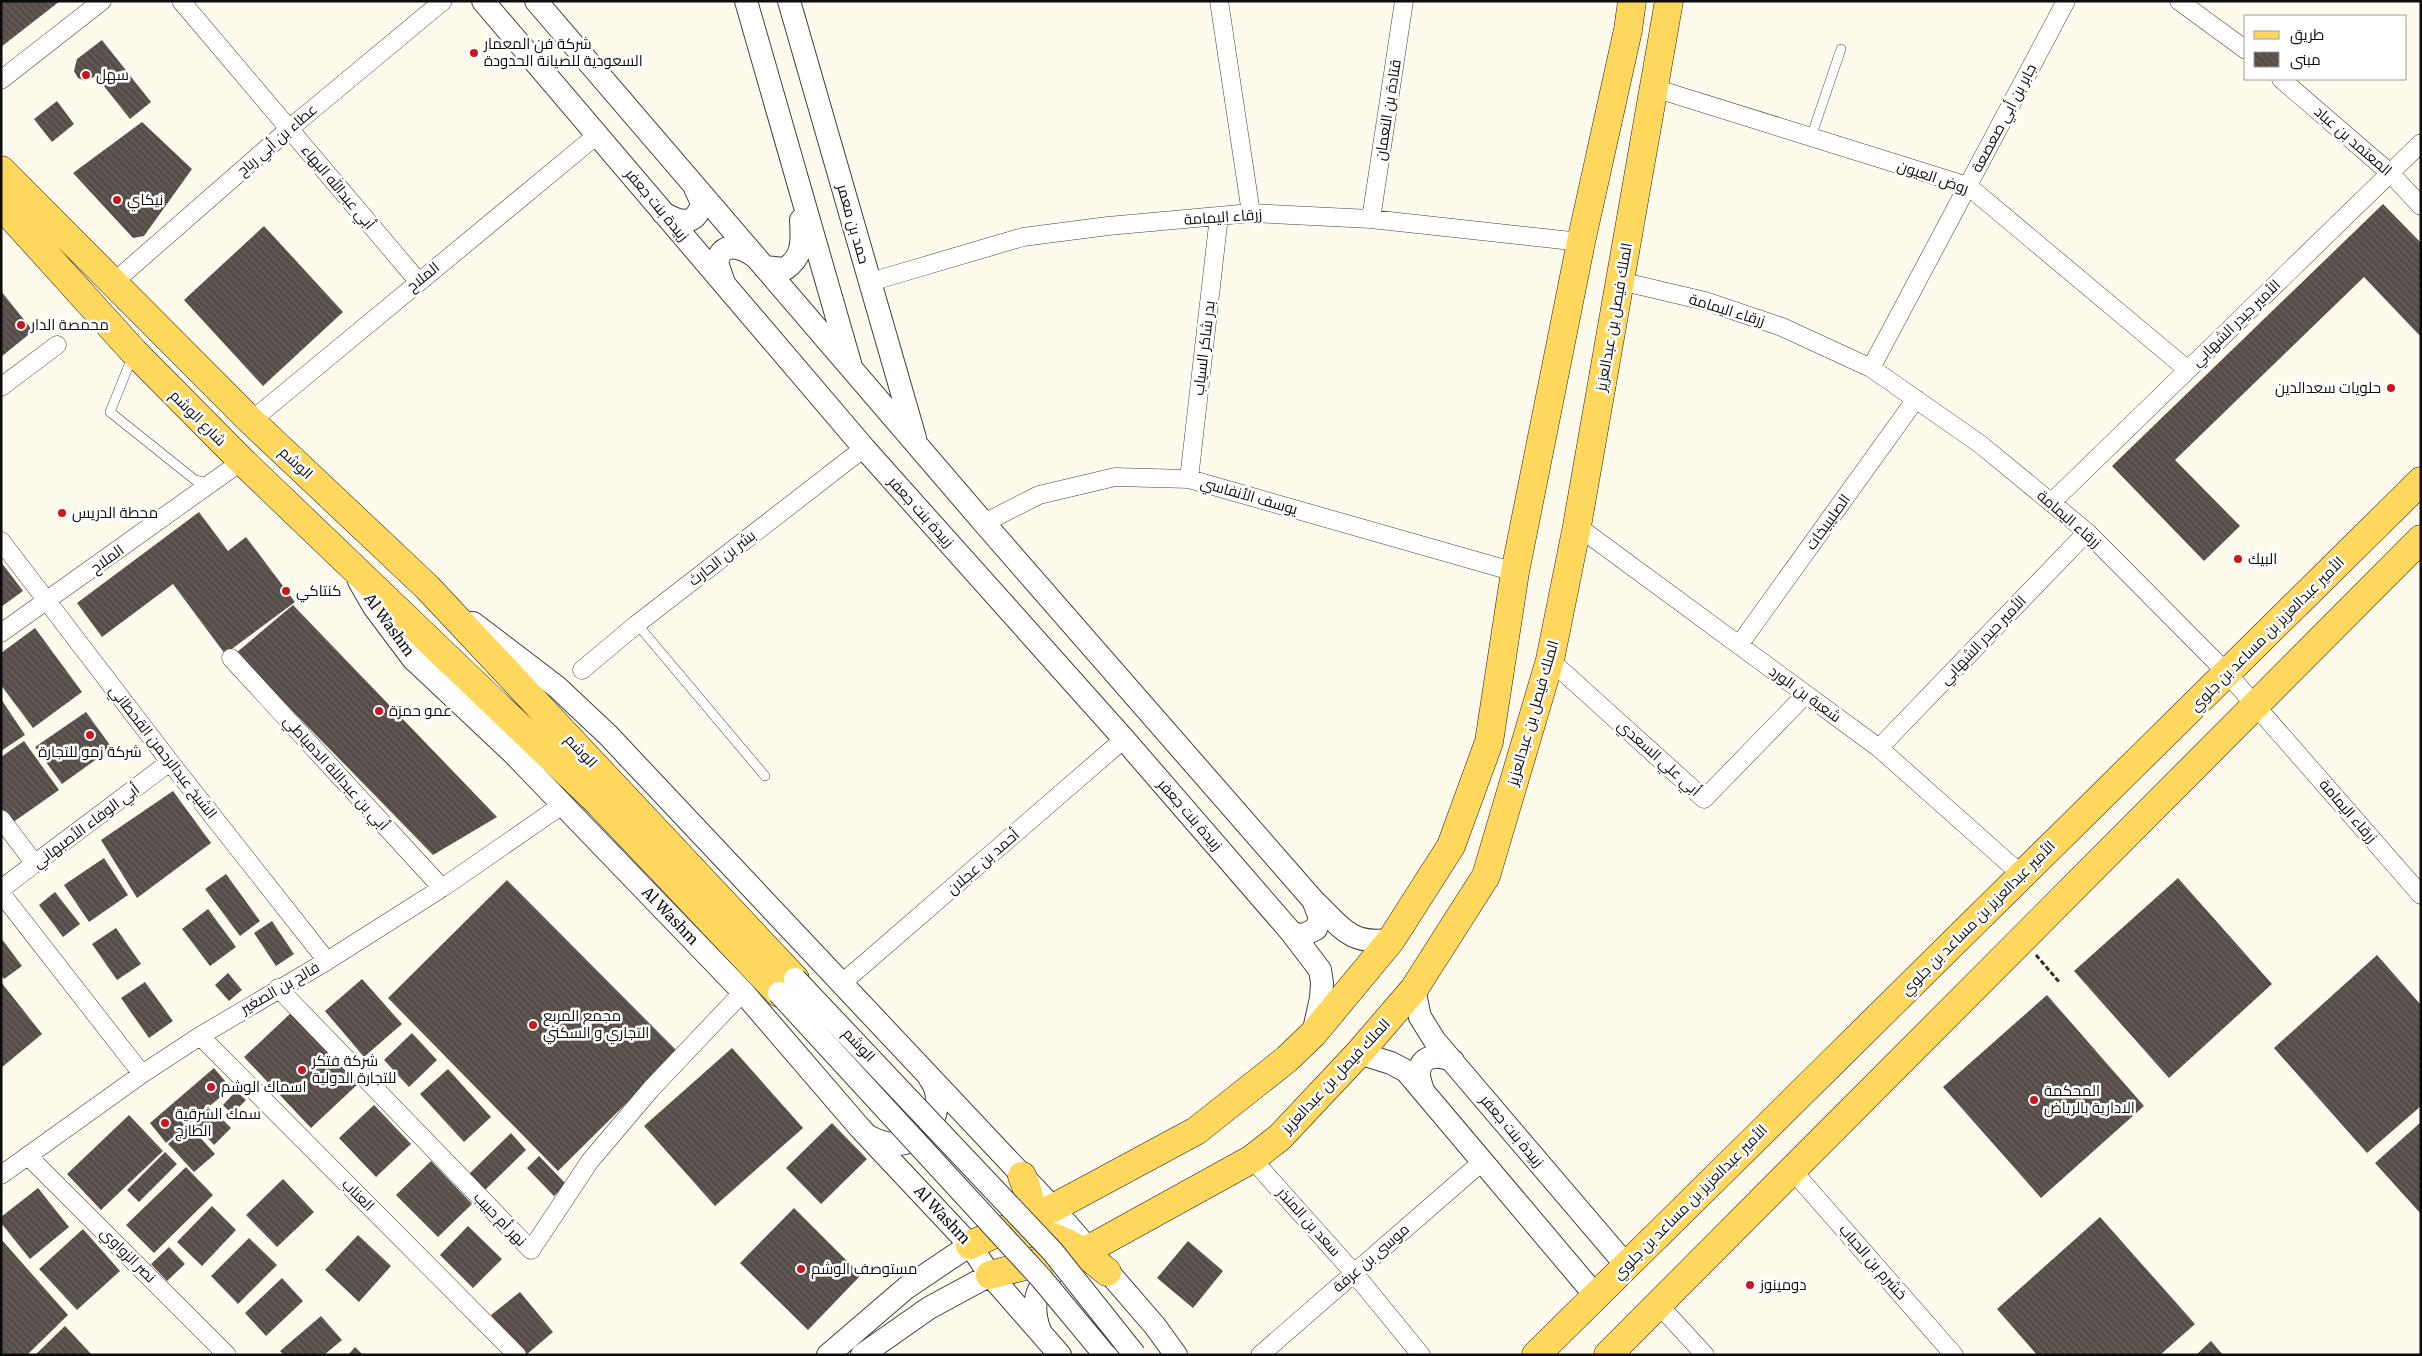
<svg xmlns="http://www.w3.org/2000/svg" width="2422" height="1356" font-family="Merriweather,Cairo,serif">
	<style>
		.building { fill: url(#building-back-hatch) }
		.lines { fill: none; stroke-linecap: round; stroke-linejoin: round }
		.service-casing { stroke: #3f3f3f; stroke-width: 10 }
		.minor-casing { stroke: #3f3f3f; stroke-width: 19 }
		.tertiary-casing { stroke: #3f3f3f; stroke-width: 24 }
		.primary-casing { stroke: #1d1d1d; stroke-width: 29 }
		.path { stroke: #2e2e2e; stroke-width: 3; stroke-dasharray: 5 2.5; stroke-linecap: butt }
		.service { stroke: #fff; stroke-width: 9 }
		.minor { stroke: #fff; stroke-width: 18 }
		.tertiary { stroke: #fff; stroke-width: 22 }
		.primary { stroke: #ffd75c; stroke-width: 28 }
		.tertiary-bridge-casing { stroke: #3f3f3f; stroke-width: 24; stroke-linecap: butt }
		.tertiary-bridge { stroke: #fff; stroke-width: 22 }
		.poi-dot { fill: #cb161f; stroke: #fff; stroke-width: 2 }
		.labels { text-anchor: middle; stroke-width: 5; stroke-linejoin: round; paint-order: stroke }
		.poi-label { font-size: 15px; fill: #0c0c0c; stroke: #fff; text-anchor: start }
		.street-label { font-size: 15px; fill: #0c0c0c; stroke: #fff }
	</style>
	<defs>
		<pattern id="building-back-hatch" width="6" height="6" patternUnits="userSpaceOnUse" patternTransform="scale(1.25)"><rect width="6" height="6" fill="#564d48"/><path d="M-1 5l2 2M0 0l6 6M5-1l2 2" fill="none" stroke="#69625e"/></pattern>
	</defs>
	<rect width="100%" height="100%" fill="#fffbec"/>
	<path class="building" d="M1,1h59l-59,46z
		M102,40l49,62 -21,17 -34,-43 -11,5 -7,-3 -4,-7 3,-12z
		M57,101l17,23 -22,18 -18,-23z
		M142,122l50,47 -48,67 -11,2 -60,-65z
		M2383,204l38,39v94l-57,-60 -189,183 65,66 -36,35 -92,-95z
		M264,226l79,86 -80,74 -79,-86z
		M1,291l32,40 -32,26z
		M199,512l29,39 18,-14 49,65 -70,52 -52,-70 -71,53 -25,-34z
		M1,562l22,29 -22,16z
		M293,605l204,212 -64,38 -197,-202z
		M35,628l47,64 -49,36 -32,-43v-32z
		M1,699l24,36 -24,16z
		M86,712l26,36 -50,36 -27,-37z
		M24,741l35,49 -47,33 -11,-15v-51z
		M173,791l38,52 -74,55 -36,-58z
		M104,858l24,37 -39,27 -25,-37z
		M226,874l34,47 -20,15 -35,-47z
		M2178,878l94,106 -103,94 -95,-107z
		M507,880l171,172 -120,119 -170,-173z
		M55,892l25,32 -17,13 -24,-32z
		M208,909l28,38 -26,19 -28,-37z
		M272,921l22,33 -18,12 -22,-33z
		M116,928l25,36 -24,16 -25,-36z
		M1,938l21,28 -18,13 -3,-4z
		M2377,955l44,50v101l-54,47 -93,-105z
		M228,973l14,17 -13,11 -14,-16z
		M362,979l40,45 -38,33 -39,-46z
		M1,982l41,52 -41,34z
		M145,982l28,39 -24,17 -28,-40z
		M2047,995l97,111 -103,92 -98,-111z
		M292,1012l67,71 -48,45 -67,-71z
		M412,1033l25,27 -28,27 -25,-27z
		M732,1048l71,80 -88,78 -71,-80z
		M214,1068l17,20 -65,55 -16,-20z
		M448,1069l43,48 -27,25 -44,-48z
		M236,1091l10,9 -14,14 -9,-9z
		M374,1105l37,39 -35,33 -37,-39z
		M212,1109l19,19 -17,17 -19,-20z
		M129,1115l34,36 -62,59 -34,-36z
		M2421,1122v92l-46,-51z
		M832,1123l35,36 -46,45 -35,-36z
		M189,1125l26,29 -21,18 -26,-28z
		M511,1133l15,17 -41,40 -16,-16z
		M165,1152l12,12 -38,38 -12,-12z
		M539,1156l27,28 -12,12 -27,-28z
		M431,1161l41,43 -34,33 -42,-42z
		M186,1167l27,28 -59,58 -28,-28z
		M283,1179l31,33 -37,35 -31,-32z
		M38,1188l31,39 -39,32 -29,-36v-6z
		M212,1206l24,24 -34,36 -25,-24z
		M794,1208l67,67 -53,55 -68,-67z
		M2100,1217l95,107 -35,31h-123l-40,-46z
		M468,1226l34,33 -29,29 -33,-33z
		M83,1229l37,42 -43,39 -38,-41z
		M358,1235l33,31 -32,36 -34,-32z
		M249,1238l28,27 -39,39 -27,-28z
		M1,1239l67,76 -41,40h-26z
		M1188,1241l35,30 -30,37 -36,-30z
		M169,1247l16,17 -18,17 -16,-17z
		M282,1278l21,23 -37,35 -21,-23z
		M520,1292l33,40 -27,23 -35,-40z
		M321,1316l21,24 -18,15h-40l-4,-4z
		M65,1326l27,29h-57z
		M2211,1341l12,14h-27z
		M355,1347l8,8h-15z"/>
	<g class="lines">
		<defs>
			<path id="service" d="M1811,137l30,-88
				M133,355l-23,57 85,68 14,3
				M637,624l128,152"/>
			<path id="minor" d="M181,1l237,280
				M1219,1l32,212
				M2179,1l67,49
				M2281,79l109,94 31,33
				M1,80l101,-79
				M1654,88l314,98 220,184
				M1371,219l33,-218
				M1620,281l85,20 77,26 89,41 109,76 107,88 140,141 194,222
				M114,282l175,-153 154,-128
				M870,282l153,-45 85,-11 143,-13 120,6 210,23
				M1871,368l195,-367
				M1,387l56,-42
				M251,421l346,-286
				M1189,479l30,-263
				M2051,503l370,-360
				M984,523l55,-28 76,-18 74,2 326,93
				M1577,526l302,222 143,127
				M1,541l169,221 157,199
				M1,633l241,-172
				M1739,645l177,-246
				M231,658l211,230
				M1550,660l154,139 102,-105
				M582,670l55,-46 227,-176
				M1879,748l208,-216
				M1,819l34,45
				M1,889l169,-127
				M1,893l141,181
				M841,984l283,-245
				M278,988l253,262 59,-89 61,-72 92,-97
				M200,1036l317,319
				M28,1156l199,199
				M1252,1159l102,114 67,82
				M1792,1170l162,185
				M1,1175l141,-101 58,-38 127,-75 115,-73 120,-83
				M1658,1304l47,51
				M1260,1355l223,-194"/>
			<path id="tertiary" d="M483,1l381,447 260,291 167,193 29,38 2,13 -1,15 -8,36
				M536,1l448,522 329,377c29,27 35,45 78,40
				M746,1l104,362
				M789,1l126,437
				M663,213c18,10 32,14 39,-10l-7,-15
				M764,267l21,2c19,-13 17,-28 16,-49
				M724,283l-7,-20c4,-22 23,-17 37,-7
				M359,581l15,26 39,52 100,94 230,239 117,136 110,117 20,30 70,80
				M473,623l84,64 51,48 445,473 102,118 21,29
				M1291,932l10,4 15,-7 4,-11 -7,-18
				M1414,989l6,28 15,24 191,224
				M1359,1053l32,10 15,8 189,224
				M1423,1091c-1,-5 -4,-11 -4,-16 0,-21 20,-21 34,-14
				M870,1137c31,17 66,2 67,-36 0,-7 -2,-16 -7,-22
				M1040,1331c-9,-23 -6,-47 17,-61
				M828,1355l78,-67 64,-43
				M862,1355l67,-47 61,-33"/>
			<path id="primary" d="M1,170l250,251 176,166 368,392
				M1,205l133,147 108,109 357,342 180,190
				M1022,1176c8,19 13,38 5,58
				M1018,1233c37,-3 63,16 89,39
				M970,1245l83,-37 143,-77 91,-72 26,-25 78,-94 60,-94 38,-104 26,-170 66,-330 47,-212 4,-29
				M990,1275l99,-26 163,-90 28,-22 79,-84 55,-64 72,-113 64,-216 27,-134 92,-525
				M1536,1355l885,-874
				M1608,1355l813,-816"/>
		</defs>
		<use href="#service" class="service-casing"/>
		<use href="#minor" class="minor-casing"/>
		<use href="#tertiary" class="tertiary-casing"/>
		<use href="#primary" class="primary-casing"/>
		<path class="path" d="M2036,955l24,28"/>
		<use href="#service" class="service"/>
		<use href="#minor" class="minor"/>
		<use href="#tertiary" class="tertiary"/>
		<use href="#primary" class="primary"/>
		<defs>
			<path id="tertiary-bridge" d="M795,979l258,273 82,103
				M779,993l262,285 64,77"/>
		</defs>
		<use href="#tertiary-bridge" class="tertiary-bridge-casing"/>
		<use href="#tertiary-bridge" class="tertiary-bridge"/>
	</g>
	<g class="poi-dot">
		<circle cx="474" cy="53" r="5"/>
		<circle cx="86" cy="75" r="5"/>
		<circle cx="117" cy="200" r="5"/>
		<circle cx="21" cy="325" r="5"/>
		<circle cx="2391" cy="388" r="5"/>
		<circle cx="62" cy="513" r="5"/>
		<circle cx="2238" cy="559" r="5"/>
		<circle cx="286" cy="591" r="5"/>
		<circle cx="379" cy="711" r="5"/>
		<circle cx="90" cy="735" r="5"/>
		<circle cx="533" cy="1025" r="5"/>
		<circle cx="302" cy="1070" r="5"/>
		<circle cx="211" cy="1087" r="5"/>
		<circle cx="2034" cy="1100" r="5"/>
		<circle cx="165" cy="1123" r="5"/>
		<circle cx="801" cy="1269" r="5"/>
		<circle cx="1750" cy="1285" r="5"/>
	</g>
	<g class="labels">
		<g class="poi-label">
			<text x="484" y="49">شركة فن المعمار<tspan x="484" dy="17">السعودية للصيانة الحدودة</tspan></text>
			<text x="96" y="80">سهل</text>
			<text x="127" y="205">نيكاي</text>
			<text x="31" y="330">محمصة الدار</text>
			<text x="2381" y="393" text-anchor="end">حلويات سعدالدين</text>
			<text x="72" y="518">محطة الدريس</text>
			<text x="2248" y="564">البيك</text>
			<text x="296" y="596">كنتاكي</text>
			<text x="389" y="716">عمو حمزة</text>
			<text x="90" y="757" text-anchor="middle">شركة زمو للتجارة</text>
			<text x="543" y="1021">مجمع المربع<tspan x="543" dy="17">التجاري و السكني</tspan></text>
			<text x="312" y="1066">شركة فتكر<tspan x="312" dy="17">للتجارة الدولية</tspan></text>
			<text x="221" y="1092">اسماك الوشم</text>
			<text x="2044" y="1096">المحكمة<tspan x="2044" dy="17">الادارية بالرياض</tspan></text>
			<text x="175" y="1119">سمك الشرقية<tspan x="175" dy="17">الطازج</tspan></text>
			<text x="811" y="1274">مستوصف الوشم</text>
			<text x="1760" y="1290">دومينوز</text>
		</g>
		<g class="street-label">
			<text transform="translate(1388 110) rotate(-81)" y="5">قتادة بن النعمان</text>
			<text transform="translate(2004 118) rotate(-62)" y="5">جابر بن أبي صعصعة</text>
			<text transform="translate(277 140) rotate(-41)" y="5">عطاء بن أبي رباح</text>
			<text transform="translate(2353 141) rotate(41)" y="5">المعتمد بن عباد</text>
			<text transform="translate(1933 177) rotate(19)" y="5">روض العيون</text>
			<text transform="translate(338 187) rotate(50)" y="5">أبي عبدالله البهاء</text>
			<text transform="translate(657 205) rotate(50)" y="5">زبيدة بنت جعفر</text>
			<text transform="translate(1223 217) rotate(-4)" y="5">زرقاء اليمامة</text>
			<text transform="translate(853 224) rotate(74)" y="5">حمد بن معمر</text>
			<text transform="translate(423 277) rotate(-39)" y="5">الملاح</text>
			<text transform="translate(1727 310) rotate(17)" y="5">زرقاء اليمامة</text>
			<text transform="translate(1614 317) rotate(-80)" y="5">الملك فيصل بن عبدالعزيز</text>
			<text transform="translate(2236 323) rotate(-44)" y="5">الأمير حيدر الشهابي</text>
			<text transform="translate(1204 348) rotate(-83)" y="5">بدر شاكر السياب</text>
			<text transform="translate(198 418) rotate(45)" y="5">شارع الوشم</text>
			<text transform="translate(296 463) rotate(43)" y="5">الوشم</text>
			<text transform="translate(1249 496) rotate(16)" y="5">يوسف الأنفاسي</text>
			<text transform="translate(921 512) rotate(48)" y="5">زبيدة بنت جعفر</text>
			<text transform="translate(2069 519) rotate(41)" y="5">زرقاء اليمامة</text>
			<text transform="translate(1828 522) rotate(-54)" y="5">الصليبيخات</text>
			<text transform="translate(722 558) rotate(-38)" y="5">بشر بن الحارث</text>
			<text transform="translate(107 559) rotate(-36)" y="5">الملاح</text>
			<text transform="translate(389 625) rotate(54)" y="5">Al Washm</text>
			<text transform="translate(2267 634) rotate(-45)" y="5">الأمير عبدالعزيز بن مساعد بن جلوي</text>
			<text transform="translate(1983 640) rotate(-46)" y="5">الأمير حيدر الشهابي</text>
			<text transform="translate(1805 694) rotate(36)" y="5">شعبة بن الورد</text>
			<text transform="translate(1533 713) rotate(-74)" y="5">الملك فيصل بن عبدالعزيز</text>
			<text transform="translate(581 751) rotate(47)" y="5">الوشم</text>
			<text transform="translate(163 752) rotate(52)" y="5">الشيخ عبدالرحمن القحطاني</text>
			<text transform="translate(1659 758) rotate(42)" y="5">أبي علي السعدي</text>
			<text transform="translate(336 773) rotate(48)" y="5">أبي بن عبداللة الدمياطي</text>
			<text transform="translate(2348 811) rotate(49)" y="5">زرقاء اليمامة</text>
			<text transform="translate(1190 815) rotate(49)" y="5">زبيدة بنت جعفر</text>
			<text transform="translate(86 826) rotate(-37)" y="5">أبي الوفاء الأصبهاني</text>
			<text transform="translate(983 862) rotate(-41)" y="5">أحمد بن عجلان</text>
			<text transform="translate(670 916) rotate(46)" y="5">Al Washm</text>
			<text transform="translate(1978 918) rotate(-45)" y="5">الأمير عبدالعزيز بن مساعد بن جلوي</text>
			<text transform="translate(280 988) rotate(-30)" y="5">فالح بن الصغير</text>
			<text transform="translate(859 1045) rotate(47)" y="5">الوشم</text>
			<text transform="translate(1336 1076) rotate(-47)" y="5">الملك فيصل بن عبدالعزيز</text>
			<text transform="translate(1512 1131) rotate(50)" y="5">زبيدة بنت جعفر</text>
			<text transform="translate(358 1195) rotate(45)" y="5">العناب</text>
			<text transform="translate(1690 1202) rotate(-45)" y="5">الأمير عبدالعزيز بن مساعد بن جلوي</text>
			<text transform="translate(942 1215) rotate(47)" y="5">Al Washm</text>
			<text transform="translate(500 1219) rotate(46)" y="5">نهر أم حبيب</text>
			<text transform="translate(1309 1222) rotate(48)" y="5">سعد بن المنذر</text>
			<text transform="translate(128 1255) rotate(45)" y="5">نصر الزواوي</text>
			<text transform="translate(1371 1258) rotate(-41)" y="5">موسى بن عرفة</text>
			<text transform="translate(1873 1262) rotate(49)" y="5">خشرم بن الحباب</text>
		</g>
	</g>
	<rect width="2422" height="1356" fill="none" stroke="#0c0c0c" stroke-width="5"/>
	<rect x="2244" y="15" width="162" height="65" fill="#ffffff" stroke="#9e9e9e"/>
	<rect x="2254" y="31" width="25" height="8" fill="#ffd75c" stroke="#9e9e9e"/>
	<text x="2290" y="40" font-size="15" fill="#0c0c0c">طريق</text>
	<rect x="2254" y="52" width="25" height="15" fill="url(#building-back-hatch)" stroke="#9e9e9e"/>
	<text x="2290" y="65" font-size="15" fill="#0c0c0c">مبنى</text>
</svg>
